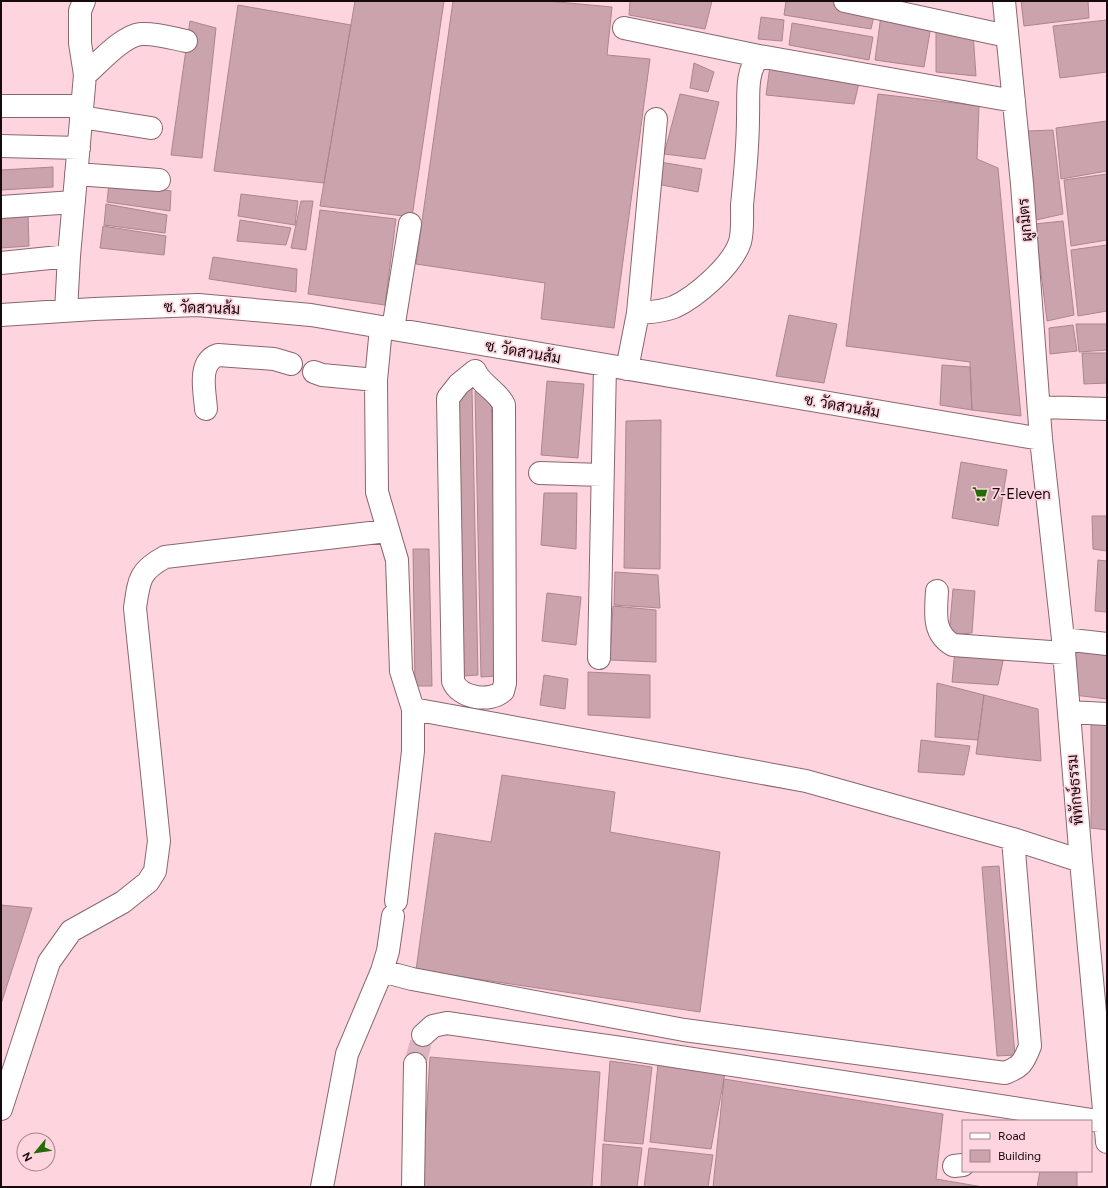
<svg xmlns="http://www.w3.org/2000/svg" width="1108" height="1188" font-family="Figtree,Sarabun,sans-serif">
	<style>
		.building { fill: #caa3ac; stroke: #ab868f }
		.lines { fill: none; stroke-linecap: round; stroke-linejoin: round }
		.minor-tunnel { stroke: #dbb6c0; stroke-width: 22; stroke-dasharray: 22 11; stroke-linecap: butt }
		.minor-casing { stroke: #89666e; stroke-width: 24 }
		.minor { stroke: #fff; stroke-width: 22 }
		.labels { text-anchor: middle; stroke-width: 3.5; stroke-linejoin: round; paint-order: stroke }
		.street-label { font-size: 15px; fill: #16090d; stroke: #fed5df }
		.poi-label { font-size: 15px; fill: #16090d; stroke: #fed5df; text-anchor: start }
	</style>
	<rect width="100%" height="100%" fill="#fed5df"/>
	<path class="building" d="M355,1h89l-32,216 -92,-11z
		M453,1h94l65,6 -5,48 43,4 -36,269 -73,-9 4,-36 -129,-19z
		M630,1h82l-7,28 -76,-14z
		M786,1h49l41,7 -5,21 -87,-14z
		M1021,1h67l1,17 -65,8z
		M238,5l113,20 -27,158 -110,-12z
		M881,15l50,11 -7,41 -49,-7z
		M761,17l23,3 -2,21 -24,-2z
		M1107,20v52l-47,6 -7,-52z
		M190,21l26,7 -14,130 -31,-3z
		M792,23l81,14 -4,23 -80,-15z
		M936,29l37,3 3,44 -40,-4z
		M694,63l20,9 -6,20 -18,-4z
		M770,66l90,13 -6,25 -88,-9z
		M680,94l39,8 -14,57 -41,-5z
		M878,94l101,12 -2,53 21,9 23,248 -49,-6 -2,-48 -124,-16z
		M1107,121v50l-46,8 -5,-51z
		M1053,130l10,84 -27,6 -9,-89z
		M660,162l42,7 -4,23 -41,-8z
		M53,167v20l-52,3v-20z
		M1107,174v66l-36,6 -7,-66z
		M109,182l62,9 -1,20 -63,-9z
		M241,194l57,7 -3,24 -57,-9z
		M301,201h12l-7,49 -15,-2z
		M106,204l61,11 -2,18 -61,-8z
		M320,210l76,9 -11,86 -77,-11z
		M28,213l1,33 -28,2v-33z
		M240,220l51,8 -5,17 -49,-4z
		M1063,221l11,94 -27,6 -12,-97z
		M103,226l63,10 -2,19 -64,-7z
		M1107,245v66l-29,5 -7,-66z
		M213,257l84,12 -1,23 -87,-13z
		M789,315l48,9 -13,59 -48,-7z
		M1076,324h31v26l-28,2z
		M1073,325l4,26 -27,3 -1,-26z
		M1082,353h25v30l-23,1z
		M942,365l28,2 2,43 -32,-5z
		M547,381l37,3 -6,74 -37,-3z
		M472,389l6,286 -16,1 -7,-286z
		M491,390l7,286 -17,1 -6,-286z
		M661,420l-1,149 -36,-1 2,-147z
		M961,462l46,8 -9,56 -46,-8z
		M544,493h33l-1,56 -35,-4z
		M1092,516h15v35l-14,-2z
		M413,549h16l3,137h-17z
		M1098,560l9,1v51l-12,-1z
		M615,572l43,3 2,33 -46,-3z
		M953,589l22,2 -3,42 -23,2z
		M547,593l34,4 -5,48 -34,-4z
		M613,606l43,4v52l-46,-2z
		M955,650l49,6 -6,29 -46,-3z
		M1075,652l32,3v44l-33,-4z
		M588,672l62,3v43l-62,-3z
		M544,675l24,4 -3,30 -25,-4z
		M937,683l47,12 -6,45 -43,-3z
		M984,695l54,14 3,52 -65,-7z
		M1091,720l16,1v109l-16,-2z
		M921,740l49,6 -6,29 -46,-3z
		M502,775l113,17 -5,40 110,20 -20,160 -284,-42 19,-137 56,9z
		M999,866l16,189 -18,1 -15,-189z
		M1,905l31,3 -31,96z
		M430,1057l170,15 -8,115h-170z
		M610,1061l42,6 -9,77 -39,-3z
		M658,1064l67,9 -14,76 -61,-7z
		M724,1079l219,35 -7,65 47,8h-270z
		M603,1144l39,4 -5,39h-36z
		M649,1148l64,7 -5,32h-64z
		M1040,1171h37v16h-40z"/>
	<g class="lines">
		<path class="minor-tunnel" d="M415,1064l8,-29"/>
		<defs>
			<path id="minor" d="M845,1l162,35
				M1004,1l18,183 19,255 22,200 18,222 26,281
				M624,28l135,28 255,45
				M85,75c14,-12 37,-39 56,-41 15,-1 31,4 45,7
				M1,106h81
				M81,117l70,11
				M1,146l78,2
				M76,174l83,6
				M1,207l73,-5
				M1,263l68,-7
				M66,311l3,-55 16,-181 -5,-32v-32l4,-10
				M638,313l18,-194
				M1,315l93,-6 104,-4 113,10 730,124
				M381,328l-5,52 1,112 20,68 4,111 12,38v42l-17,150
				M393,329l17,-105
				M627,369l11,-56c12,-1 24,-1 36,-6 22,-10 58,-41 66,-65 3,-11 2,-26 2,-37 3,-29 6,-59 6,-88 1,-21 -3,-44 11,-61
				M475,371c7,15 22,19 29,34l1,278 -2,8c-13,12 -44,7 -50,-10l-5,-283 11,-14z
				M314,372l8,3 54,5
				M1040,407l67,2
				M206,409c-1,-17 -9,-47 12,-54l56,4 17,5
				M540,473l62,2
				M937,591c-1,21 -5,42 16,54l111,8
				M1063,639l44,5
				M599,658l6,-293
				M413,709l393,72 207,58 68,22
				M1069,712l38,2
				M393,916l-5,35 -6,20 30,8 272,51 321,43c16,-6 19,-11 25,-27l-17,-207
				M423,1035l10,-9 14,-3 174,25 484,74
				M1,1109l48,-147 22,-31 52,-29 25,-20 7,-11 4,-30 -24,-233c4,-28 4,-37 30,-51l222,-26
				M954,1166l9,-1
				M322,1187l25,-133 35,-83
				M413,1187l2,-123"/>
		</defs>
		<use href="#minor" class="minor-casing"/>
		<use href="#minor" class="minor"/>
	</g>
	<defs>
		<symbol id="supermarket-bare" viewBox="-9 -9 18 18"><path d="M-6-5.5h2.5l.6 2H6L4.5 2H-2.5L-4.4-4H-6ZM-1.5 3.2a1.3 1.3 0 1 0 .1 0ZM3 3.2a1.3 1.3 0 1 0 .1 0Z" fill="#256b03" stroke="#fed5df" stroke-width="2.5" paint-order="stroke"/></symbol>
	</defs>
	<g fill-rule="evenodd">
		<use href="#supermarket-bare" x="969" y="483" width="22" height="22"/>
	</g>
	<g class="labels">
		<g class="street-label">
			<text transform="translate(1025 220) rotate(-95)" y="5">ผูกมิตร</text>
			<text transform="translate(202 308) rotate(2)" y="5">ซ. วัดสวนส้ม</text>
			<text transform="translate(523 352) rotate(10)" y="5">ซ. วัดสวนส้ม</text>
			<text transform="translate(842 406) rotate(10)" y="5">ซ. วัดสวนส้ม</text>
			<text transform="translate(1075 790) rotate(-95)" y="5">พิทักษ์ธรรม</text>
		</g>
		<g class="poi-label">
			<text x="992" y="499">7-Eleven</text>
		</g>
	</g>
	<rect width="1108" height="1188" fill="none" stroke="#16090d" stroke-width="4"/>
	<rect x="962" y="1120" width="130" height="52" fill="#fed5df" stroke="#a1838b"/>
	<rect x="970" y="1133" width="20" height="6" fill="#ffffff" stroke="#a1838b"/>
	<text x="998" y="1140" font-size="12" fill="#16090d">Road</text>
	<rect x="970" y="1150" width="20" height="12" fill="#caa3ac" stroke="#a1838b"/>
	<text x="998" y="1160" font-size="12" fill="#16090d">Building</text>
	<g transform="translate(36 1152) rotate(241)"><circle r="19" fill="#fed5df" stroke="#a1838b"/>
	<path d="M0-3L7 15L0 10L-7 15Z" fill="#256b03"/>
	<text y="-6" font-size="11" font-weight="bold" text-anchor="middle" fill="#16090d">N</text>
	</g>
</svg>
